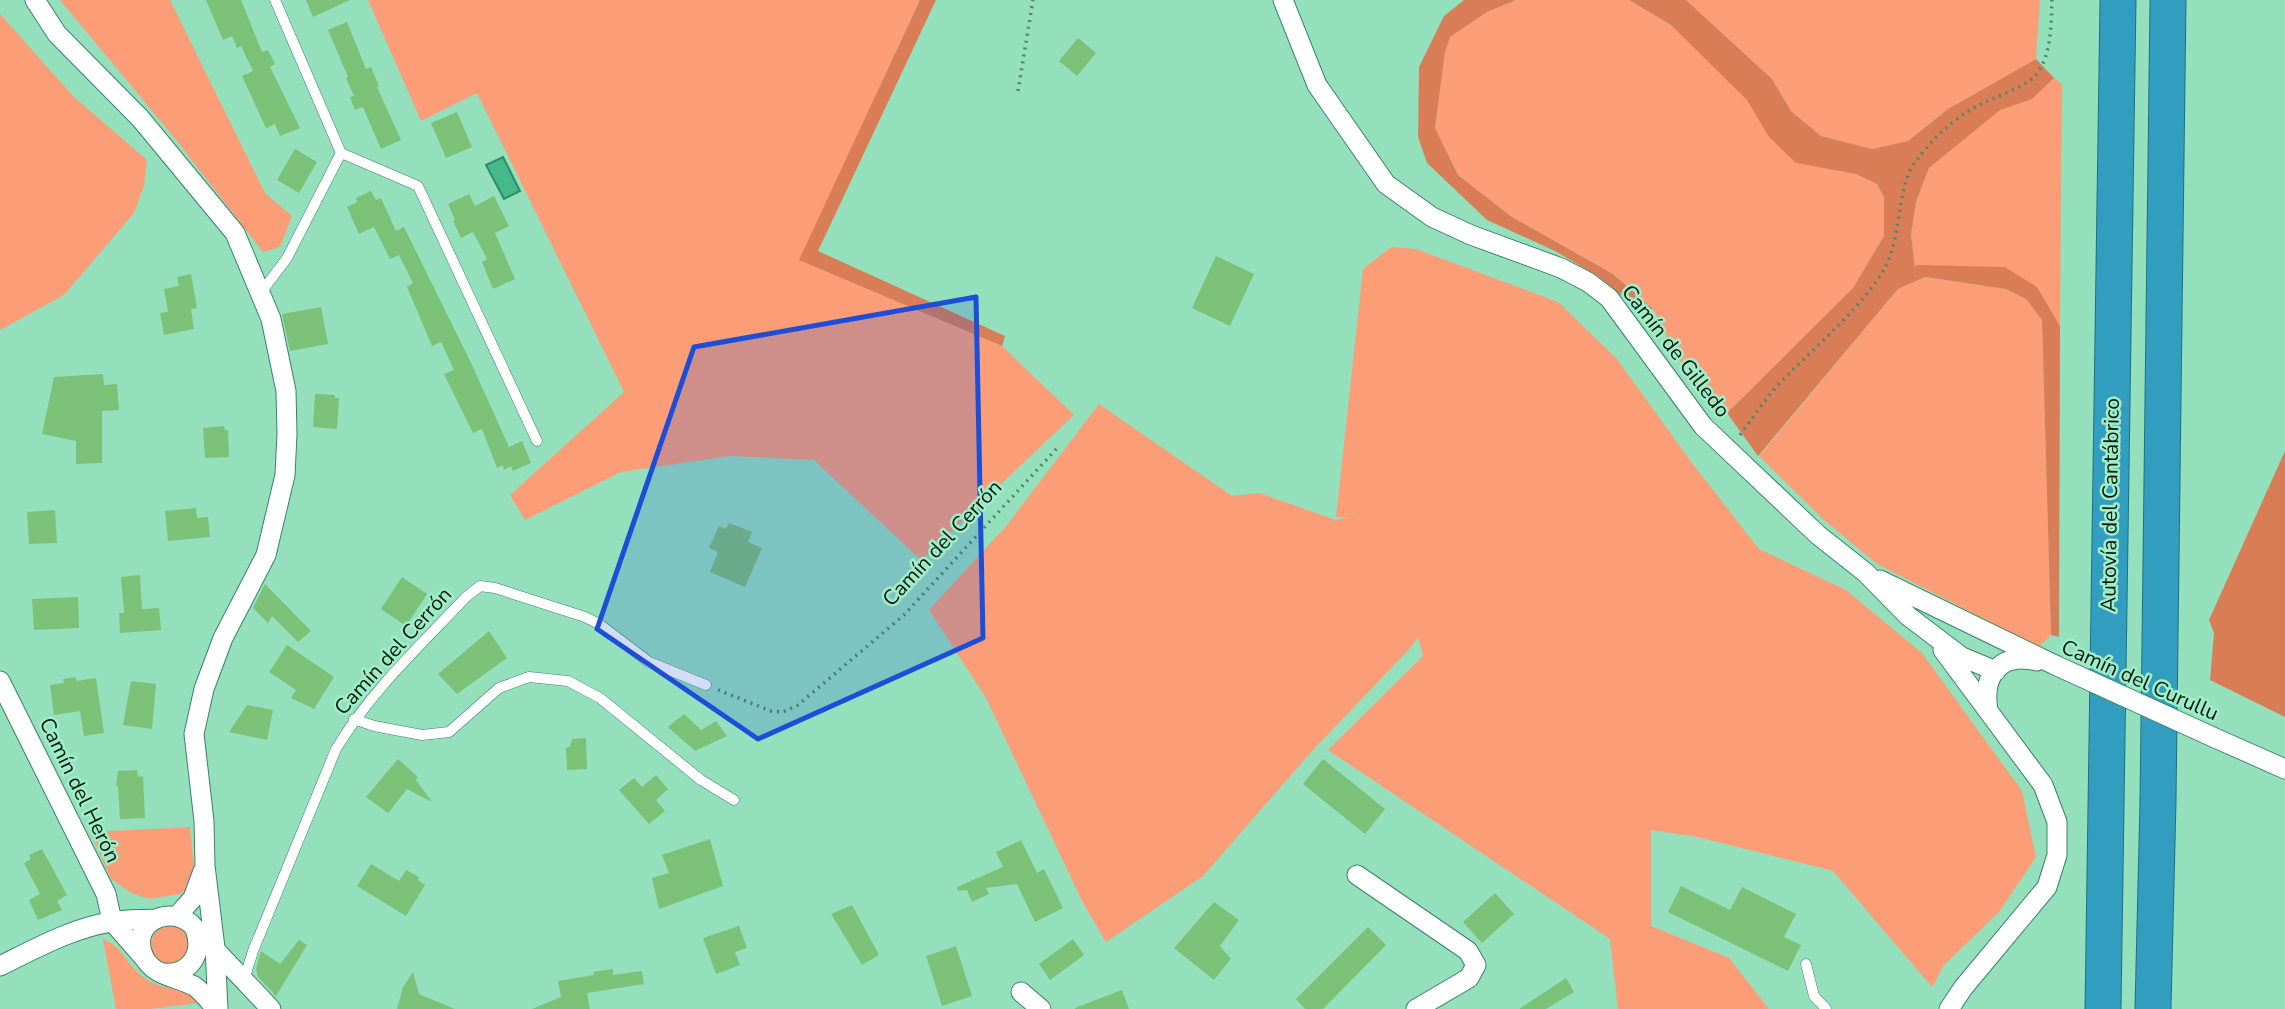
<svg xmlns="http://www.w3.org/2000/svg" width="2285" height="1009" font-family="'Nunito Sans',sans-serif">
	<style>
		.green { fill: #fb9e77 }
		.forest { fill: #d97d57 }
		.water { fill: #45b98a; stroke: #308a65; stroke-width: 2 }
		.building { fill: #7bc177 }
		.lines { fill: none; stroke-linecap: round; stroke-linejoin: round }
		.lane-casing { stroke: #388464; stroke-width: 11 }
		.street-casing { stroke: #388464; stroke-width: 21 }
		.highway-casing { stroke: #207082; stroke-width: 37 }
		.path { stroke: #50866d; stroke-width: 3.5; stroke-dasharray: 2 5; stroke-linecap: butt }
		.lane { stroke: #fff; stroke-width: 10 }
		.street { stroke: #fff; stroke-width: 19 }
		.highway { stroke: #329ebf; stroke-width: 35 }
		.street-bridge-casing { stroke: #388464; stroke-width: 21; stroke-linecap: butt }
		.street-bridge { stroke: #fff; stroke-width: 19 }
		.marked { fill: #1d4ed8; fill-opacity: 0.2; stroke: #1d4ed8; stroke-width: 5; stroke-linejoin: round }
		.labels { text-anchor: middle; stroke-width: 5; stroke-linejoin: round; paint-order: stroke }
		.street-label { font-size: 21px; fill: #001c10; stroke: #a1edc8 }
	</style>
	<rect width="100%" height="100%" fill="#94e0bc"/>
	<path class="green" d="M60,0h110l95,193 27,23 -12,31 -17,5 -86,-111z
		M368,0h552l-120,260 202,86 72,69 -153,145 -107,-100 -84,-4 -109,16 -96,48 -15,-25 114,-103 -147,-299 -56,28z
		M1516,0h113l42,25 80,73 45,64 60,12 21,10 7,13v39l-31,52 -126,125 -26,-21 -23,-34 -25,-49 -40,-35 -101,-57 -54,-42 -23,-47 10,-76 5,-15 37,-25z
		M1686,0h354l-4,59 -88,50 -40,32 -36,8 -51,-13 -30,-25 -19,-32z
		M0,14l74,83 73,63 -3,26 -10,27 -70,82 -64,35z
		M2054,78l8,6 -2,242 -23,-39 -122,-19 -4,-33 5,-33 13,-34 71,-59 32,-10z
		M1391,247l25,2 142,53 59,57 75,104 67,86 87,41 76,63 100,138 14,66 -37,55 -55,53 -12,22 -99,-116 -136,-34 -46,-7v96l78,32 40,51h-151l-8,-70 -282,-189 95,-94 -5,-19 -7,10 -99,104 -109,125 -97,66 -23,-39 -97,-205 -57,-88 78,-85 92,-121 133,92 27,-3 77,27 13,-3h-13l27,-248z
		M1925,277l81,12 20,10 16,21 9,315 -12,12 -162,-83 -53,-44 -65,-64 139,-167z
		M190,827l5,49 -5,10 -10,8 -31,5 -18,-6 -20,-14 -21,-47z
		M151 945a20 20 0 1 1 40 0a20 20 0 1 1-40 0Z
		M103,939c18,8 17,14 29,27 18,21 35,23 61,25l6,12 -49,6h-34z"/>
	<path class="forest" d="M920,0h16l-118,251 187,85 -3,10 -203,-86z
		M1464,0h52l-29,12 -37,25 -5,15 -10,76 23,47 54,42 101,57 40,35h-15l-40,-33 -43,-25 -68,-31 -60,-57 -9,-26 1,-70 25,-51z
		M1629,0h57l86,79 19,32 30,25 51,13 36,-8 40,-32 88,-50 18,19 -22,21 -32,11 -71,58 -13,34 -5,33 4,32 2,-2 88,2 32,20 23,39 -1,311 -8,-2 -9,-315 -16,-21 -20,-10 -81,-12 -27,12 -140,167 -31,-43 126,-125 31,-52v-39l-7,-13 -21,-10 -60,-11 -27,-26 -22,-37 -76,-75z
		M2285,451v266l-75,-37 4,-47 -5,-13z"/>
	<path class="water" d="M503,157l17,34 -16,8 -18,-34z"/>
	<path class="building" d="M206,0h35l21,52 6,-2 7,14 -5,3 30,61 -20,8 -5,-12 -9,4 -24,-52 11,-5 -12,-25 -4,2 -5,-12 -9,4z
		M306,0h44l-37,17z
		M347,22l19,47 5,-2 8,19 -2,1 24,53 -20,9 -18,-42 -8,3 -5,-13 4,-1 -8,-18 2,-1 -20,-47z
		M1078,38l18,15 -19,23 -18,-15z
		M457,112l15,35 -26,11 -15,-35z
		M295,149l22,13 -18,31 -22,-13z
		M371,191l5,9 5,-2 15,33 8,-4 69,140 36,80 13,-6 9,22 -18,8 -2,-5 -7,4 -1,-5 -6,3 -15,-39 -9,4 -29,-59 10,-4 -13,-28 -9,4 -25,-59 6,-4 -14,-28 -9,4 -16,-32 -15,7 -12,-27 10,-5 -1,-4z
		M469,194l6,12 19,-10 15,30 -14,7 20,46 -22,10 -11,-27 5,-3 -14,-27 -12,6 -8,-17 2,-1 -7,-16z
		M1216,256l38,18 -24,52 -38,-18z
		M191,274l6,34 -6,1 3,20 -30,6 -4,-22 8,-1 -4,-23 15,-3 -2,-9z
		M321,307l7,37 -38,7 -8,-37z
		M103,374l1,11 13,-1 2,26 -17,1v52l-26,1v-23l-34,-7 12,-57z
		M315,394l20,1v3h4l-2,31 -24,-2z
		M224,426l1,4h3l1,27 -24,1 -2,-30z
		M196,508l1,10 11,-1 2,20 -42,4 -3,-30z
		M55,510l2,33 -28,1 -2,-32z
		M729,523l23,9 -4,10 14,6 -17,39 -35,-15 8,-20 -9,-4 10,-22 7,3z
		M140,575l2,34 17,-1 2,22 -41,3 -1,-20h5l-3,-36z
		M402,577l25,17 -21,32 -25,-17z
		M265,584l46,47 -13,11 -26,-26 -4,7 -15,-15z
		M78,597l1,31 -45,2 -2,-31z
		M489,631l18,27 -50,36 -19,-20z
		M287,645l47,32 -20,32 -23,-11 5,-8 -27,-18z
		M75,677l2,4 19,-3 8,55 -20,3 -4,-25 -26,4 -4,-30 14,-2 -1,-4z
		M131,681l25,3 -4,45 -29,-4z
		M247,705l26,5 -6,30 -38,-8z
		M684,714l17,16 15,-9 11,15 -32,15 -27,-24z
		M586,738l1,31 -20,1 -1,-22 4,-1 2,-8z
		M398,759l20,18 -2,3 16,22 -25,-13 -19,24 -22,-16z
		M1323,759l62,50 -20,25 -62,-50z
		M137,770l1,7 5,-1 2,42 -25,1 -2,-33h-2l2,-15z
		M656,775l12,14 -12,11 9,11 -16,13 -30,-34 15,-12 8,9z
		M710,839l13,47 -64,23 -7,-31 17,-5 -7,-18z
		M1021,840l16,33 7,-4 19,39 -28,14 -18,-38 -31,4 3,6 -17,8 -5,-12 -9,1 -1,-4 46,-20 -7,-15z
		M42,849l25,46 -10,6 5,9 -24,10 -9,-20 11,-6 -16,-31 7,-4 -2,-4z
		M371,864l28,17 7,-11 13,7 -1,3 7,5 -19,31 -49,-30z
		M1681,886l49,24 12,-23 54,27 -12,23 17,8 -13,26 -120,-59z
		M1495,893l19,21 -32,29 -19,-21z
		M1214,902l25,18 -19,26 11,13 -17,21 -40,-32z
		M852,905l27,50 -17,10 -31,-51z
		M739,926l8,22 -12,4 5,13 -24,9 -13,-36z
		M1368,927l18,18 -63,64h-18l-9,-10z
		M1073,939l11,16 -34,25 -11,-16z
		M299,940l8,5 -31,51 -18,-19 -2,-8 4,-15 1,-3 19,13z
		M956,946l16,50 -30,10 -16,-50z
		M613,969v6l29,-4 2,13 -57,9 3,16h-58l29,-12 -3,-16 36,-6 -1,-3z
		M413,972l6,22 36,15h-58l6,-22z
		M1566,978l8,14 -28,17h-27z
		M1122,990l7,19h-54v-1z"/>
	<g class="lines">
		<defs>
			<path id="lane" d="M275,0l66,153 77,33 119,255
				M260,294l27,-36 54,-105
				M354,719l20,7 48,9 27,-3 50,-44 30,-11 39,4 32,17 101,82 33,20
				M1806,964l8,32 12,13
				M244,980l9,-29 83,-202c35,-58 84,-103 130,-152l14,-11 15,2 90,29 14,7 50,38 57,23"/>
			<path id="street" d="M35,0l22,34 83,84 95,115 36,86 15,72 1,43 -2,41 -19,80 -43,83 -19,51 -10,45 10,87 1,45 10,82 3,61
				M1283,0l34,85 69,99 46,33 39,18 90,33 27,14 21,16 94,128 115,109 48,38 42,43 54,41 34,14
				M1880,580l175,85
				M1943,650l100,135 14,37v33l-10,32 -84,101 -14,21
				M0,681l106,213 6,27 33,38
				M1988,710c-6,-35 12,-58 49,-49
				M2215,738l70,31
				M1357,875l111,76 8,14 -7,13 -53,31
				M177,916l16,-18 10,-27
				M0,966c35,-17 72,-38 111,-44 14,-3 29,-2 44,-3
				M163,973c27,3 41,-20 32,-44
				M1021,992l20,17
				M216,1009c-6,-7 -14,-18 -22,-23 -17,-9 -41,-10 -50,-29 -15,-31 21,-53 46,-34l81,86"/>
			<path id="highway" d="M2103,1009l15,-1009
				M2153,1009l5,-208 10,-801"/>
		</defs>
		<use href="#lane" class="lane-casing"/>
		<use href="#street" class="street-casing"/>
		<use href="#highway" class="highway-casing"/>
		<path class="path" d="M1018,91l15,-91
			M1740,435c13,-17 24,-35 39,-51 33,-35 78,-71 104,-113 20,-32 12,-82 33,-110 17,-23 38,-43 63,-56 12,-6 49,-20 56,-29 17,-20 16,-51 17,-76
			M718,690l53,21 12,1 15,-7 106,-90 155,-169"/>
		<use href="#lane" class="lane"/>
		<use href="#street" class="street"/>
		<use href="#highway" class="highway"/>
		<defs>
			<path id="street-bridge" d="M2055,665l160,73"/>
		</defs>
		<use href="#street-bridge" class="street-bridge-casing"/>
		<use href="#street-bridge" class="street-bridge"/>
	</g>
	<path class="marked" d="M976,297l7,341 -225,101 -161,-110 97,-282z"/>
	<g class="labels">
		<g class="street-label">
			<text transform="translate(1676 351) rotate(52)" y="7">Camín de Gilledo</text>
			<text transform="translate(2110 505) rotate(-89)" y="7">Autovía del Cantábrico</text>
			<text transform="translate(942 543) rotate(-47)" y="7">Camín del Cerrón</text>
			<text transform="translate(393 651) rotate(-48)" y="7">Camín del Cerrón</text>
			<text transform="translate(2140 680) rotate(24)" y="7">Camín del Curullu</text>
			<text transform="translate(80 790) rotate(64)" y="7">Camín del Herón</text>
		</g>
	</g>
</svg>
